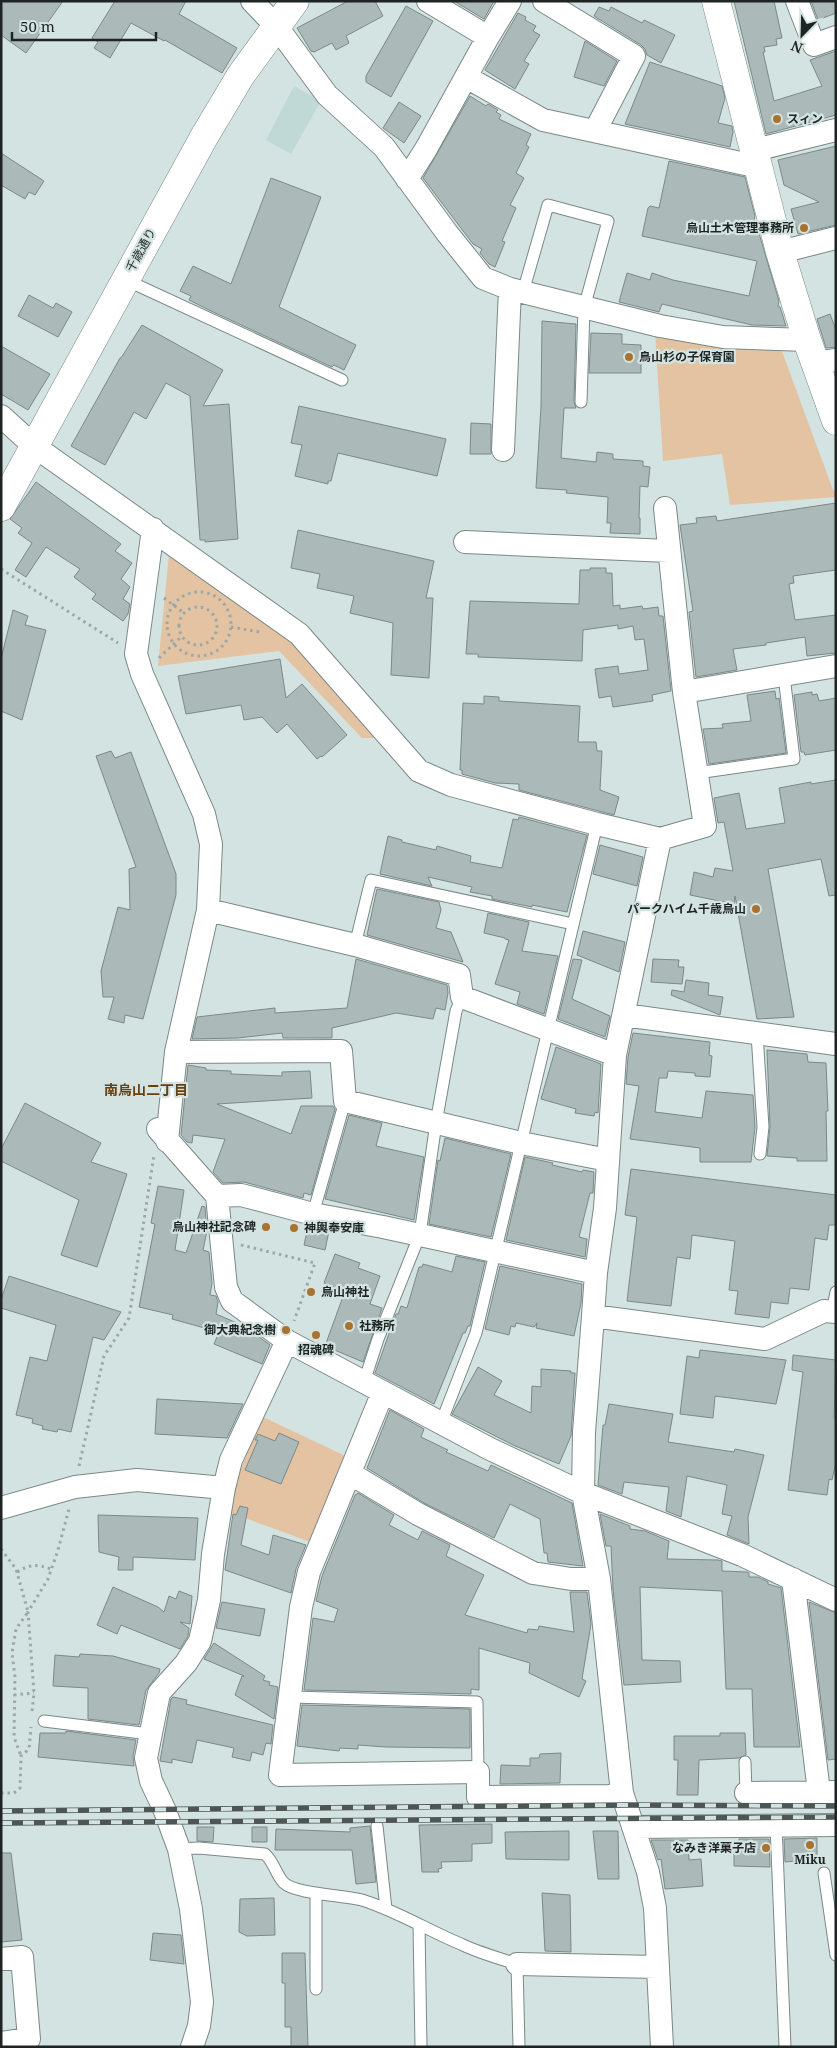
<svg xmlns="http://www.w3.org/2000/svg" width="837" height="2048" font-family="'Noto Serif','Noto Sans JP',serif">
	<style>
		.built { fill: #c0d9d7 }
		.green { fill: #e3c3a2 }
		.building { fill: #abbab8; stroke: #7b8988 }
		.lines { fill: none; stroke-linecap: round; stroke-linejoin: round }
		.service-casing { stroke: #7a8987; stroke-width: 13 }
		.minor-casing { stroke: #7a8987; stroke-width: 24 }
		.tertiary-casing { stroke: #7a8987; stroke-width: 29 }
		.path { stroke: #9ba8a7; stroke-width: 3; stroke-dasharray: 2.5 4; stroke-linecap: butt }
		.service { stroke: #fff; stroke-width: 11 }
		.minor { stroke: #fff; stroke-width: 22 }
		.tertiary { stroke: #fff; stroke-width: 28 }
		.rail-casing { stroke: #4e5655; stroke-width: 5.5 }
		.rail { stroke: #d3e3e1; stroke-width: 4; stroke-dasharray: 11; stroke-linecap: butt }
		.poi-dot { fill: #aa722f; stroke: #d3e3e1; stroke-width: 2 }
		.labels { text-anchor: middle; stroke-width: 4.5; stroke-linejoin: round; paint-order: stroke }
		.poi-label { font-size: 12px; font-weight: bold; fill: #1e2423; stroke: #d3e3e1; text-anchor: start }
		.street-label { font-size: 12px; fill: #1e2423; stroke: #d3e3e1 }
		.neighbourhood-label { font-size: 14px; font-weight: bold; fill: #674112; stroke: #d3e3e1 }
	</style>
	<rect width="100%" height="100%" fill="#d3e3e1"/>
	<path class="built" d="M294,86l27,15 -30,53 -25,-14z"/>
	<path class="green" d="M655,332l125,14 53,144h3v7l-106,8 -8,-51 -59,7z
		M169,554l128,88 85,96h-20l-83,-87 -121,15z
		M263,1417l91,43 -38,84 -85,-31 5,-33z"/>
	<path class="building" d="M1,1h62l-37,52 -25,-18z
		M115,1h71l-7,13 58,34 -15,25 -57,-33 -1,1 -33,-18 -21,35 -16,-10 4,-6 -6,-4z
		M348,1h27l8,15 -37,20 3,7 -13,7 -4,-7 -18,9 -3,-1 -14,-23z
		M454,1h40l-10,18z
		M734,1h40l8,37 -6,1 1,6 -13,2 1,5h-2l11,49 48,-15 -12,-26 26,-9v64l-70,19z
		M811,1h25v12l-18,7z
		M406,6l27,15 -42,76 -25,-15v-6z
		M599,7l10,4 2,-4 31,16 2,-3 31,15 -14,28 -14,-8 -2,-6 -4,-4 -47,-29z
		M518,13l8,4 -1,3 11,6 -3,5 7,4 -16,26 5,3 -14,25 -30,-19z
		M585,41l32,20 -13,25 -30,-9z
		M650,62l72,24 3,12 -7,25 14,3 1,6 -3,15 -105,-23z
		M470,96l16,10 2,-2 10,6 -2,2 5,3 -2,4 32,15 -5,11 3,2 -13,26 8,5 -14,27 6,3 -14,33 3,1 -10,25 -6,-3 -9,-11 2,-4 -9,-5 -50,-66z
		M399,102l22,14 -17,27 -21,-15z
		M836,146v79l-38,9 -7,-25 28,-7 -35,-17 -6,-25z
		M1,153l43,28 -9,14 -6,-3 -4,7 -24,-14z
		M669,161l76,16 10,39 -3,13 6,1 21,71 -1,5 2,1 6,19 -34,-1 -90,-21 -3,8 -40,-10 8,-29 23,7 2,-7 21,7 76,16 8,-35 -115,-25 6,-28 2,-2 9,2z
		M271,178l50,19 -42,110 77,38 -12,25 -10,-5 -2,2 -121,-56 -22,-11 2,-4 -11,-5 13,-25 38,18z
		M29,295l24,13 3,-5 16,9 -14,25 -40,-21z
		M830,314l6,16v17l-10,1 -9,-29z
		M542,321l34,3 -2,78 2,6h-12l-3,50 35,4 1,-10 16,2v5l30,2v5l7,1 -2,20 -8,-1 -1,32h1v16l-30,-1 1,-10h-4l1,-26 -42,-4 1,-3 -31,-2 5,-81z
		M142,325l81,45 -20,36 26,-2 9,135 -33,3v-2h-5l-10,-144 -24,-13 -20,36 -12,-7 -29,53 -34,-19 49,-88h1z
		M591,333l31,1v10l19,1v28h-52z
		M1,346l49,28 -22,36 -27,-16z
		M299,406l147,33 -9,37 -99,-23 -7,28h-3v3l-33,-8 7,-31 -11,-2z
		M471,423l20,1v30h-21z
		M36,482l85,62 -6,7 17,12 -11,16 9,8 -7,12 7,5 -2,10 -5,7 -31,-22 4,-5 -22,-17 6,-8 -34,-22 -20,30 -11,-7 17,-27 -14,-10 4,-5 -12,-9z
		M836,503v67l-43,6 1,7 -5,1 6,36 41,-5v38l-29,3 -2,-19 -39,6v2l-33,4 4,21 -41,7 -7,-65 4,-1 -13,-86 17,-2 -1,-5 20,-2 1,5z
		M298,530l136,31 -8,37h7l-4,80 -38,-3 2,-52 -43,-10 4,-17 -37,-8 3,-14 -29,-6z
		M590,568h16v5h6l1,33 7,-1v4l22,-3 1,3 15,-2 1,9h4l8,75 -19,4 1,6 -40,6 -2,-11 -12,2 -4,-29 23,-3 1,8 29,-4 -4,-31 -9,1 -2,-14 -15,3v-4l-35,5 -1,31 -104,-4v-3h-12l4,-53 109,3 1,-34h10z
		M13,610l15,6 -3,9 21,5 -24,90 -21,-9v-52z
		M280,659l6,39 16,-14 45,51 -25,22 -1,-1 -4,3 -30,-35 -10,9 -15,-16 -18,3 -3,-15 -55,9 -8,-38z
		M775,691l1,8 3,-1 7,55 -77,11 -6,-35 20,-1 -1,-4 29,-3 -4,-26z
		M812,692v3l5,-1 2,7 17,-3v52l-31,5 -1,-3h-3l-7,-57z
		M484,696l15,1v4l81,5 -2,36h18l1,9h5l-2,39 19,7 -5,18 -95,-25v-6l-24,-1 -33,-9v-4h-2l3,-67 21,1z
		M111,751l4,7 16,-6 45,122v21l-33,124 -18,-4 -1,8 -16,-4 6,-22h-11l-2,-26 17,-64 12,3 -1,-41 7,-2 -40,-111z
		M836,780v115l-7,1 -8,-37 -53,10 26,148 -37,2 -22,-123 -1,8 -44,-9 4,-23 19,5 2,-9 18,3 -9,-49 -6,1 -4,-25 25,-5 7,36 39,-6 -6,-35 32,-6v2z
		M519,817l68,18 -20,77 -35,-7v2l-40,-8v-3l-22,-4 2,-5 -44,-10 4,9 -52,-12 8,-38 14,4v2l34,8 1,-4 34,10 -1,6 32,6 11,-49 5,1z
		M600,845l43,12 -6,29 -44,-12z
		M377,889l62,13 2,8 -5,18 15,4 12,30 -96,-27z
		M488,913l41,9 -7,29 36,5 -14,58 -27,-10 3,-12 -25,-8 14,-44 -4,-1v-1l-21,-5z
		M583,931l42,11 -6,30 -42,-17z
		M356,959l91,26 1,8 -3,17 -9,-2 -3,11 -37,-6 -64,15v10h-49l-1,-5 -44,5 -46,1 5,-22 78,-9v5l72,-5z
		M573,959l9,1 -10,39 38,17 -5,21 -47,-18z
		M653,959l26,1 -1,7h6l-2,17 -31,-2z
		M686,980l23,3 -1,12 15,2 -3,18 -49,-20 1,-5 12,2z
		M633,1033l77,9 -1,13 3,1 -2,21 -15,-1v-3l-27,-2 -1,7h-8l-4,34 47,6 4,-27 47,4 2,32 -4,35h-51v-14l-70,-9 9,-53 -13,-2 2,-27z
		M556,1047l45,17 -3,49 -3,-1 -1,4 -19,-3 1,-4 -35,-10z
		M767,1050l40,4 1,8 18,1 2,48h-2l1,50h-30v-3l-30,-2 3,-29z
		M188,1065l18,3v2l25,1v3l51,2v-4l28,-1 2,27 -95,6 74,30 10,-28h32l2,3 -24,86 -7,-2 -1,5 -59,-16 -21,1 -10,-11 12,-33 -32,-4 -1,8 -5,-1 -6,-7z
		M25,1103l76,40 -10,19 36,12 -30,93 -36,-12 18,-55 -78,-39v-12z
		M349,1115l33,8 -6,23 48,11 -10,63 -89,-21z
		M445,1138l66,16 -20,83 -62,-13 9,-64 2,1z
		M525,1157l28,6 -1,2 30,7 1,-2 11,2 -1,21h-3l-11,44 8,2 -2,18 -79,-17z
		M631,1169l205,26v30h-7l-2,15 -12,-2 -6,52 -19,-2 -2,16 -17,-2 -2,16 -34,-4 3,-23 -9,-1 6,-49 -43,-6 -2,24 -13,-2 -6,49 -44,-5 10,-84 -12,-2z
		M158,1186l26,4 -9,60 11,3 16,-47 3,1 2,24 -4,19 6,2 3,31 -2,12 6,1 2,6 -2,12 28,12 26,19 -8,19 -48,-20 5,-12 -47,-13 1,-4 -34,-8 16,-83 -4,-1z
		M308,1227l21,4 -4,19 -21,-5z
		M335,1254l25,9 -2,5 22,8 -10,28 12,4 -19,54 -38,-16 20,-55 -21,-8z
		M456,1256l29,6 -15,64h-2l-3,7h-2l-29,71 -59,-31 21,-59h2l3,-8 6,2 12,-41h3l1,-3 29,8z
		M500,1266l82,18 -1,19 -7,33 -38,-8 1,-5 -3,4 -18,-4 -1,4 -4,-1 -2,9 -24,-6z
		M9,1276l112,36 -17,28 -11,-3 -22,95 -13,-3 -1,3 -15,-3 1,-3 -11,-3 1,-4 -17,-4 14,-58 17,4 9,-36 -55,-17v-8z
		M700,1350l86,10 -10,44 -61,-8 -2,22 -33,-4 7,-58 12,2z
		M793,1355l43,5 -2,58 2,1v43l-4,18 -3,-1 -2,16 -39,-5 15,-118 -11,-2z
		M478,1367l24,14 -8,14 37,18 1,-27 9,1v-18l30,2v2h4l-4,63 -12,28 -46,-19 -61,-31z
		M157,1399l86,5 -16,34 -72,-4z
		M609,1404l64,10 -5,28 66,10 1,-3 29,6 -16,62 1,27 -22,-9 5,-19 -10,-2 5,-29 -40,-9 -6,41 -15,-6 3,-24 -45,-5 -2,12 -24,-9 5,-60h2z
		M390,1410l34,19 -3,8 27,13 -2,2 42,19 3,-6 81,38 11,63 -35,-4 -1,-9h-3l-4,-34 -30,-15 -16,34 -70,-35 -57,-35z
		M279,1433l20,9 -18,42 -36,-14 13,-30h-3l3,-6 17,7z
		M358,1493l36,22 -5,10 29,15 4,-9 28,14 -4,11 38,19 -19,40 62,18 1,-4 10,1 1,-4 35,6 -4,-40h17l4,32 -9,55 4,2 -7,16 -50,-24 1,-10 -51,-15v42l-8,-1v5l-167,-4 9,-72 21,4 4,-13 -22,-8 6,-25 33,-81z
		M240,1506l8,2 -7,37 28,10 4,-20 33,10 -10,24 -5,24 -66,-23 8,-56 3,1z
		M600,1514l30,12v3l15,2 24,10 -2,18 51,1 4,1v10l25,1 2,1v4h9l10,5v2l13,4 19,159h-46l-2,-58h-26l-4,-98 -82,-4 2,73 38,1 1,21 -57,3 -11,-95 -2,-44h-5z
		M98,1515l100,3 -3,42 -62,-3v13h-15l1,-13 -20,-5z
		M113,1587l45,20 6,5 5,-16 7,3 3,-8 13,5 -2,28 -10,-2 9,6 -1,8 -8,13 -59,-24 -4,9 -20,-9z
		M222,1602l43,7 -5,27 -44,-8z
		M809,1602l27,11v146l-8,1z
		M214,1643l51,33 -2,4 7,2 -1,3 9,2 -4,32 -39,-24 7,-19h2l-40,-17z
		M80,1654l33,2 47,13 -1,4 -13,17 -7,35 -51,-6v-31l-35,-2 2,-31 24,2z
		M173,1697l14,3 -1,4 87,21 -2,19 -5,-1 -3,12 -11,-3 -2,9 -18,-4 2,-9 -37,-8 -5,23 -20,-4v4l-12,-2 11,-62z
		M302,1705l168,4v39l-84,-1 -28,-2v4l-18,-1 -1,3 -42,-5z
		M66,1731l70,9 -3,16 1,10 -96,-9 2,-24h26z
		M720,1733h25l1,22 -7,3 -40,2 -1,35h-21l1,-35h-4v-24h46z
		M561,1753l-1,30 -60,1 1,-19 29,1v-8h9l1,-4z
		M492,1824v19l-20,1v17l-31,1 1,6 -4,1 1,3h-17l-3,-47z
		M370,1826l6,56 -20,2 -4,-34h-77l1,-21 74,3v-4z
		M197,1827h17l-1,15 -16,-1z
		M252,1827h15v15h-15z
		M569,1831v29l-63,-1 -1,-27z
		M593,1831h25l1,48h-21z
		M817,1838v21l-32,3 -1,-23z
		M739,1839h30l1,28 -36,-1v-21h5z
		M651,1840h37l1,20 12,-1 2,27 -38,3 -4,-30 -3,1z
		M1,1853h10l11,87 -21,2z
		M542,1893l28,2 1,57 -26,-1z
		M274,1898l1,37 -28,1 -8,-4 1,-33z
		M153,1933l28,2 3,29 -34,-4z
		M282,1953h23l3,94h-17v-20h-6v-44h-3z"/>
	<g class="lines">
		<defs>
			<path id="service" d="M126,280l216,100
				M523,292l25,-87 60,16 -24,87 -3,94
				M697,773l97,-14 -10,-83
				M355,945l16,-65 202,44
				M757,1034l6,93 -3,27
				M313,1214l32,-113
				M832,1312l4,-20
				M364,1382l14,-43 42,-105 16,-111 20,-112 6,-14
				M441,1423l35,-90 121,-509
				M291,1697l186,5 1,70
				M44,1721l106,13
				M745,1762l1,31
				M776,1825l9,222
				M377,1826l9,83
				M179,1849l20,-1 66,6c9,8 11,21 19,29 12,11 59,12 78,17 35,11 67,31 101,45 17,8 35,13 54,19l2,83
				M824,1873l12,82
				M419,1925l2,122
				M316,1989v-96"/>
			<path id="minor" d="M252,1l25,26 50,68 57,52 63,86 36,45 27,11 150,37 63,11 84,3
				M428,1l60,36 22,-36
				M544,1l90,55 -39,75
				M797,1l17,44 22,-8
				M466,77l77,43 216,47
				M755,150l81,-20
				M407,179l19,-30 62,-112
				M780,252l56,-14
				M815,363l21,-3
				M1,416l33,30 265,188 120,137 32,14 146,39 63,15 45,-13 -21,-134 -19,-184
				M503,450l7,-161
				M153,529l-17,125 6,20 62,140 7,30 -3,66 -32,142 -9,89
				M465,542l203,9
				M684,692l152,-26
				M660,839l-45,216 -10,153 -9,65 -3,43 -9,116 -1,61 16,86 23,214 26,79 7,36 7,139
				M208,910l147,35 104,30 3,22 153,58
				M624,1015l212,29
				M176,1052l165,-1 4,50 176,42 87,17
				M158,1129l59,67 24,-1 72,19 70,13 213,46
				M217,1196l9,91 6,14 55,40 201,107 95,45 159,62 94,45
				M593,1316l172,23 59,-28 12,1
				M383,1392l-74,180 -8,35 -21,168 198,-3v25l132,-1 12,-3
				M351,1474l67,40 115,59 38,6h28
				M1,1508l74,-21 62,-7 87,8
				M793,1579l26,213
				M746,1793l90,-1
				M633,1827l203,-2
				M1,1959l21,-2 7,82 -28,4
				M517,1964l140,3
				M192,2047l7,-21 3,-24 -11,-93 -12,-60 -14,-38 -14,-30 -5,-23 13,-65 27,-30 14,-22 9,-41 4,-46 11,-66 7,-28 56,-119"/>
			<path id="tertiary" d="M716,1l64,251 27,88 29,81
				M1,507l203,-370 37,-62 54,-74"/>
		</defs>
		<use href="#service" class="service-casing"/>
		<use href="#minor" class="minor-casing"/>
		<use href="#tertiary" class="tertiary-casing"/>
		<path class="path" d="M1,569l117,74
			M167 624a32 32 0 1 1 64 0a32 32 0 1 1-64 0Z
			M164,598l20,15
			M179 626a19 19 0 1 1 38 0a19 19 0 1 1-38 0Z
			M231,627l29,5
			M159,658l23,-22
			M241,1245l74,18 -21,58
			M79,1466l25,-110 25,-38 25,-163
			M1,1549l15,20 12,43 -12,17 -4,24 3,24 -1,60 7,19
			M17,1572c13,-8 20,-8 34,-3
			M14,1695l20,-2
			M32,1711l2,-18 -6,-81 20,-33 10,-29 11,-41
			M1,1793h13l6,-5 1,-32 8,-7 2,-22"/>
		<use href="#service" class="service"/>
		<use href="#minor" class="minor"/>
		<use href="#tertiary" class="tertiary"/>
		<defs>
			<path id="rail" d="M1,1811l625,-6 210,1
				M1,1823l835,-6"/>
		</defs>
		<use href="#rail" class="rail-casing"/>
		<use href="#rail" class="rail"/>
	</g>
	<g class="poi-dot">
		<circle cx="777" cy="119" r="5"/>
		<circle cx="804" cy="228" r="5"/>
		<circle cx="629" cy="357" r="5"/>
		<circle cx="756" cy="909" r="5"/>
		<circle cx="266" cy="1227" r="5"/>
		<circle cx="294" cy="1228" r="5"/>
		<circle cx="311" cy="1292" r="5"/>
		<circle cx="349" cy="1326" r="5"/>
		<circle cx="286" cy="1330" r="5"/>
		<circle cx="316" cy="1335" r="5"/>
		<circle cx="810" cy="1845" r="5"/>
		<circle cx="766" cy="1848" r="5"/>
	</g>
	<g class="labels">
		<g class="poi-label">
			<text x="787" y="123">スィン</text>
			<text x="794" y="232" text-anchor="end">烏山土木管理事務所</text>
			<text x="639" y="361">鳥山杉の子保育園</text>
			<text x="746" y="913" text-anchor="end">パークハイム千歳烏山</text>
			<text x="256" y="1231" text-anchor="end">烏山神社記念碑</text>
			<text x="304" y="1232">神輿奉安庫</text>
			<text x="321" y="1296">烏山神社</text>
			<text x="359" y="1330">社務所</text>
			<text x="276" y="1334" text-anchor="end">御大典紀念樹</text>
			<text x="316" y="1354" text-anchor="middle">招魂碑</text>
			<text x="756" y="1852" text-anchor="end">なみき洋菓子店</text>
			<text x="810" y="1864" text-anchor="middle">Miku</text>
		</g>
		<g class="street-label">
			<text transform="translate(141 250) rotate(-61)" y="4">千歳通り</text>
		</g>
		<g class="neighbourhood-label">
			<text x="146" y="1095">南烏山二丁目</text>
		</g>
	</g>
	<rect width="837" height="2048" fill="none" stroke="#1e2423" stroke-width="5"/>
	<g transform="translate(802 35) rotate(203)" stroke="#d3e3e1" stroke-width="4" paint-order="stroke">
	<path d="M0-4L9 19L0 12L-9 19Z" fill="#1e2423"/>
	<text y="-8" font-size="14" font-weight="bold" text-anchor="middle" fill="#1e2423">N</text>
	</g>
	<path d="M12 32v8h144v-8" fill="none" stroke="#1e2423" stroke-width="2.5"/>
	<text x="20" y="32" font-size="15" fill="#1e2423" stroke="#d3e3e1" stroke-width="4" paint-order="stroke">50 m</text>
</svg>
